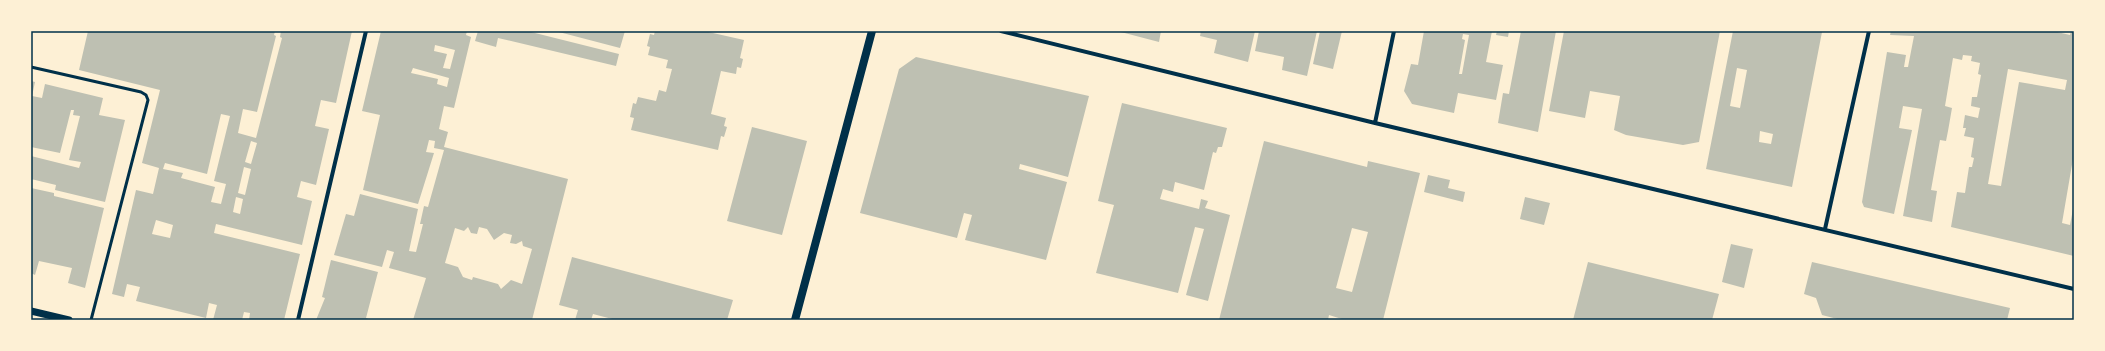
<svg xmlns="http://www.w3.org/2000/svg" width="2105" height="351" font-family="Cabin,sans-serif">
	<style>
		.building { fill: #bec0b2; fill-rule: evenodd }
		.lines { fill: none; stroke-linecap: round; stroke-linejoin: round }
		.service { stroke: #003049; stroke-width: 3 }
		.minor { stroke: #003049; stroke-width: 4 }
		.tertiary { stroke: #003049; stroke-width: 7 }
		.secondary { stroke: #003049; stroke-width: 8 }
		.neatline { fill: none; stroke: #003049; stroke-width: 1.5 }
	</style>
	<rect width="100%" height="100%" fill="#fdf0d5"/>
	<path class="building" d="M88,31h187l-1,4 2,1 -19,76 -14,-3 -5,24 18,5 26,-100 -2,-1 1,-6h71l-16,72 -15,-3 -6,26 14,3 -13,56 -15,-4 -4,16 15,4 -10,44 -86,-21 -2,9 86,21 -16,66h-35l1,-7 -6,-1 -2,8h-29l4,-15 -8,-2 -3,15 -70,-17 4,-14 -13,-3 -3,13 -12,-3 24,-104 17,4 6,-26 -17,-5 18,-73 -81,-20zM221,114l9,2 -16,65 12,3 -5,20 -10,-2 4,-15 -34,-9 2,-5 -20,-4 2,-6 42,11zM251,141l6,2 -6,21 -6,-2zM244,167l7,2 -6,26 -7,-2zM236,197l7,2 -3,15 -7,-2zM156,220l17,5 -3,13 -18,-4z
		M381,31h86l-1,4 5,2 -17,71 -10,-2 -5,23 9,3 -4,15 124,32 -36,141h-119l13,-42 -37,-10 5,-16 -7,-2 -5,17 -48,-12 12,-41 8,2 6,-22 58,15 -9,42 7,1 7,-28h-3l4,-18 4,1 16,-57 -10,-2 1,-7 -6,-1 -3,12 8,1 -16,51 -55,-14 17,-75 -18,-4zM435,45l20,5 -5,19 -7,-1 4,-14 -13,-3zM413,68l36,10 -2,9 -10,-3 1,-5 -27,-6zM468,227l3,6 6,1 2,-7 8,2 7,11 10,-7 8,2 -2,8 6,1 6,-3 1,5 9,3 -10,35 -11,-4 -10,9 -3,-5 -25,-7 -1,3 -9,-3 -5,-10 -13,-4 10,-35 9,3z
		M478,31h49l92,23 -3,12 -118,-28 -2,9 -21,-6z
		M555,31h70l-5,17z
		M655,31h49l40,9 -4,18 3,1 -2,9 -4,-1 -1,7 -15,-3 -10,43 15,4 -2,8 3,1 -3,10 -3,-1 -3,14 -87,-20 3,-12 -4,-1 3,-14 3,1 2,-7 18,4 3,-11 7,2 6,-23 -6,-1 2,-8 -20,-5 2,-8 -3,-1 3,-12 4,1z
		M1117,31h44l-2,11z
		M1201,31h54l-7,31 -34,-9 3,-13 -17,-4z
		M1259,31h58l-10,45 -25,-6 2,-13 -29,-6z
		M1320,31h22l-9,38 -20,-5z
		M1424,31h68l-6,31 17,3 -7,35 -38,-7 -4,20 -42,-9 -8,-13 7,-27 7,1zM1463,34l6,1 -7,39h-3l6,-34 -3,-1z
		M1497,31h12l-1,6 -12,-2z
		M1521,31h35l-18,101 -40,-9 5,-30 6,1z
		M1564,31h156l-21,111 -16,3 -57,-10 -12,-5 6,-34 -30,-5 -5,27 -36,-7z
		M1733,31l89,1 -30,155 -86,-18zM1737,68l10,2 -7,38 -10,-2zM1760,131l13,3 -2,10 -12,-2z
		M1891,31h162l17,4 1,-4h3v122l-12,70 8,2 4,-21v52l-123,-29 6,-35 8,1 4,-26h3l2,-9 -3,-1 3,-19 -10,-2 2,-8h-3l2,-13 13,3 2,-10 -9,-2 1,-9h5l4,-22 -3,-1 2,-11 -9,-2 1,-5 -9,-1 -1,5 -9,-2 -8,48 7,2 -4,23 -2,10 -6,-1 -9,50 6,1 -5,31 -29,-6 19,-107 -19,-3 -4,22 13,2 -18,84 -30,-7 -2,-5 25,-150 19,3 -2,12h4l6,-31 -24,-1zM2008,69l59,11 -2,10 -46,-8 -18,104 -13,-2z
		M916,57l173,39 -21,81 -48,-13 -1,5 48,13 -21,78 -81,-20 7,-25 -8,-2 -7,25 -97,-25 39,-144z
		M31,81l4,1 -3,14 10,2 3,-14 58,14 -4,17 26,5 -20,82 -50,-12 1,-5 -25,-6v-23l48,12 2,-6 -12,-2 11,-44 -7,-1 1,-5h-3l-11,43 -29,-6z
		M1122,103l105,25 -5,19h-4l-2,6 -3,-1 -9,38 -29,-8 -2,10 -10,-3 -3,10 39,10 2,-10 7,2 -3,7 25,7 -22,86 -22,-6 18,-66 -9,-2 -17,66 -82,-20 18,-68 -16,-4z
		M752,127l55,14 -25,94 -55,-14z
		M1264,141l103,26 1,-6 52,12 -37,147h-38l-16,-5 -1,5h-109zM1352,228l16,4 -16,60 -16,-4z
		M1428,175l22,5 -2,8 17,4 -2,10 -39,-10z
		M31,188l23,5v3l50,12 -19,80 -17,-5 4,-15 -33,-7 -4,14 -4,-2z
		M1525,197l25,6 -6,22 -24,-6z
		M1731,244l22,5 -9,39 -22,-6z
		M572,257l161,43 -6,20h-111l-23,-6 -2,6h-16l3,-10 -19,-5z
		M331,260l47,12 -12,46 5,2h-55l9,-22 -3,-1z
		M1588,262l131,32 -7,26h-139z
		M1812,262l198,46 -3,12h-166l-19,-5 -6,-17 -12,-4z"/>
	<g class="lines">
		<path class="service" d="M31,67l110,25 5,3 2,5 -57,220"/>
		<path class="minor" d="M1001,31l374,92 699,166
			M1375,123l19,-92
			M1825,229l44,-198
			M298,320l68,-289"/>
		<path class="tertiary" d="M31,311l38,9"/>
		<path class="secondary" d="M795,320l77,-289"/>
	</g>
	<rect width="2105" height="351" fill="none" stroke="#fdf0d5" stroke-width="64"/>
	<rect x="32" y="32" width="2041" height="287" class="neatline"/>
</svg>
